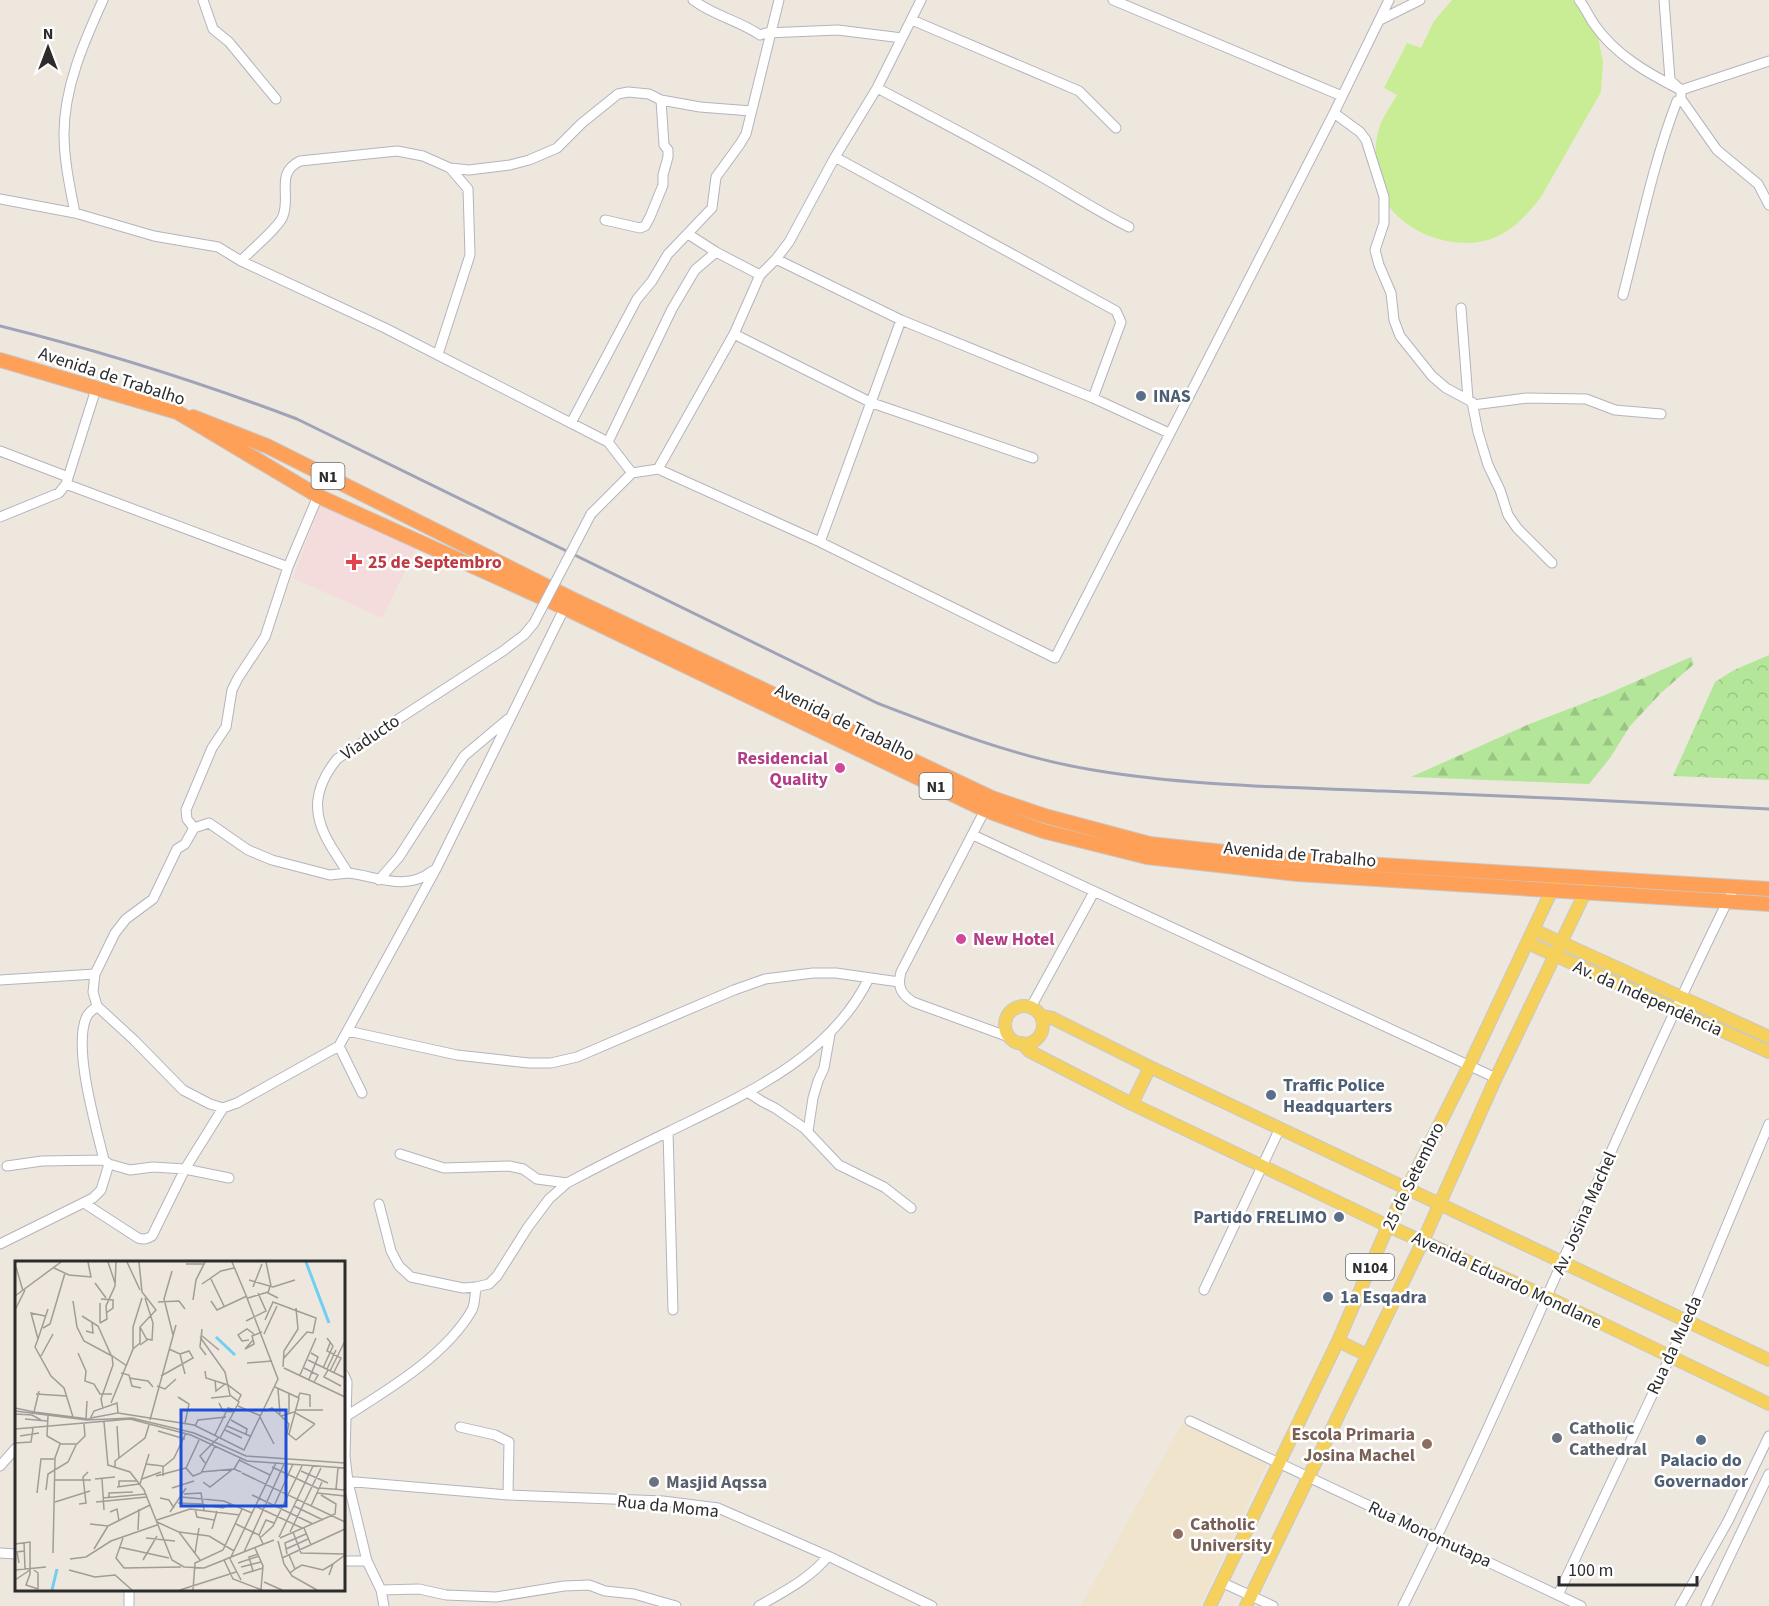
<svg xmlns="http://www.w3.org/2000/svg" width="1769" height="1606" font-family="'Source Sans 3',sans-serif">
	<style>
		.education { fill: #f0e4cd }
		.medical { fill: #f4dbdc }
		.forest { fill: url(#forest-firs) }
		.park { fill: url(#park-crowns) }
		.pitch { fill: #c8ed95 }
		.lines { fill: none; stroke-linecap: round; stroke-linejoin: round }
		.minor-casing { stroke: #b2b4c0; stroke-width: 11 }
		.major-casing { stroke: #c8c8c8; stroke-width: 14 }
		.highway-casing { stroke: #c8c8c8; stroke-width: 16 }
		.minor { stroke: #fff; stroke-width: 9 }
		.major { stroke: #f5d15c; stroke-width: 12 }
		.highway { stroke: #ffa058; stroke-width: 14 }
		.rail { stroke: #a0a3b7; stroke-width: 3 }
		.minor-bridge-casing { stroke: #b2b4c0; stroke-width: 11; stroke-linecap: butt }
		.minor-bridge { stroke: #fff; stroke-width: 9 }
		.service-dot { fill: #5c6f8a; stroke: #fff; stroke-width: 2 }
		.health-dot { fill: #e0444e; stroke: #fff; stroke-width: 2 }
		.hotel-dot { fill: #d1479c; stroke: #fff; stroke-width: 2 }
		.worship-dot { fill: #6b7280; stroke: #fff; stroke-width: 2 }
		.education-dot { fill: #8d6e63; stroke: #fff; stroke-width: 2 }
		.labels { text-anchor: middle; stroke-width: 5; stroke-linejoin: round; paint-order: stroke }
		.shield { fill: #fff; stroke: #6b6b6b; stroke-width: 1.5 }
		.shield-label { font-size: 16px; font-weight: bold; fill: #2c2c2c }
		.street-label { font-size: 18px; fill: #2c2c2c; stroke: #fff }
		.service-label { font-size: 18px; font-weight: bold; fill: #4e5e75; stroke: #fff; text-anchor: start }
		.health-label { font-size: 18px; font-weight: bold; fill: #be3a42; stroke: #fff; text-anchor: start }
		.hotel-label { font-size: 18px; font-weight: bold; fill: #b23c85; stroke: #fff; text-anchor: end }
		.worship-label { font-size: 18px; font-weight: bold; fill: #5b616d; stroke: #fff; text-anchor: start }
		.education-label { font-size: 18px; font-weight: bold; fill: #785e54; stroke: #fff; text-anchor: end }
		.inset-river { fill: none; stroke: #6fcff2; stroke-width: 3 }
		.inset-road { fill: none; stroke: #a09c97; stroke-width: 1.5 }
		.view { fill: #1d4ed8; fill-opacity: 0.15; stroke: #1d4ed8; stroke-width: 3 }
		.inset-edge { fill: none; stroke: #2c2c2c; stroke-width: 3 }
	</style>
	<defs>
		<pattern id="forest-firs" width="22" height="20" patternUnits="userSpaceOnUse" patternTransform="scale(1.5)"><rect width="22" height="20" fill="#b3e699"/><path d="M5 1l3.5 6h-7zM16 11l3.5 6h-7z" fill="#9ac584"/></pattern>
		<pattern id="park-crowns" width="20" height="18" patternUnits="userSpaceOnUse" patternTransform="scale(1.5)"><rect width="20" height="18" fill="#b3e699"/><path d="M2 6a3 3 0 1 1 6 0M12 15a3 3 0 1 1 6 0" fill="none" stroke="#9ac584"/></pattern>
	</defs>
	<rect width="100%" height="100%" fill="#eee7de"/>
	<path class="education" d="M1183,1422l85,40 -68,144h-119z"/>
	<path class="medical" d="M322,500l96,45 -36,73 -89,-40z"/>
	<path class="forest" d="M1691,657l3,7 -33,29 -31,33 -20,32 -21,26 -178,-7 116,-52 78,-30z"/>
	<path class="park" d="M1769,655v125l-96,-4 42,-94 19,-12z"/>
	<path class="pitch" d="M1452,0h120l11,9 14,24 6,28 -2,31 -60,105c-14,18 -30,36 -53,43 -37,10 -84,-7 -104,-41 -10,-14 -10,-51 -6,-67 3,-13 13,-26 19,-37l-13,-7 23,-45 14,5 13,-27z"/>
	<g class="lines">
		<defs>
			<path id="minor" d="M203,0l10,29 16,13 47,57
				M693,0c21,16 45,20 67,35l6,-2 72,-3 64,8
				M1113,0l229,96
				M1579,0c6,7 10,17 15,24 21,31 55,50 87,66l88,-29
				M1664,0l6,80 11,10v9l36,51 41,34 11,21
				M912,20l167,71 37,37
				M1380,20l40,-20
				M877,88c55,29 111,58 165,89 29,17 57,35 87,50
				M1334,113l26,19 6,8 18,57v26l-9,27 4,15 12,28 3,27 6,16 32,40 14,12 26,14 6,30 10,33 12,25 8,25 9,13 35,35
				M835,157l281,154 5,11 -28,76
				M0,199l75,14 79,23 64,11 23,14 144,67 223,114 24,31
				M75,213c-5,-25 -11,-53 -11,-79 0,-47 20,-92 39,-134
				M605,220l35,8 5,-2 5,-9 13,-32v-10l5,-18v-7l-4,-5 -3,-45
				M688,234l28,18 44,23
				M776,259l125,61 192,78 76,35
				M241,261c9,-10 39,-35 42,-45 8,-21 -8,-43 17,-55l97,-10 26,5 27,12 19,2 41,-5 19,-5 28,-12 25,-25 36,-29 10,-2 21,2 12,6 39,7 51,4
				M1623,295c17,-65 30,-132 54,-194l4,-2
				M1461,308l7,91
				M734,334l138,69 161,55
				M438,354l32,-99 -2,-66 -18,-21
				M1473,405l54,-7 59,1 29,11 46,4
				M571,423l66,-124 15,-18 16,-27 44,-46 4,-31 24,-33 6,-10 33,-134
				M608,442l64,-133 23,-39 21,-18
				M0,451l68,26
				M658,469l76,-135 26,-59 16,-16 13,-17 46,-85 42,-69 44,-88
				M632,473l26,-4 162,73 235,116 279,-545 55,-113
				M66,484l222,83
				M591,514l41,-41
				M0,517l59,-24 7,-9 30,-95
				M820,542l81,-222
				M987,806l-86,166c-4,15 0,22 12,30l96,35
				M194,828l-7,-9 -1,-9 26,-62 14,-21 6,-37 6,-12 27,-41 23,-70 30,-71
				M973,835l523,243
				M332,848l16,25c28,3 59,19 84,-2
				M348,873l-18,2 -58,-15 -24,-10 -39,-27 -15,5 -9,16 -8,5 -24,50 -27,20 -11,14 -20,41 -2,18 4,14 37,34 49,50 27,14 13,4 14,-5 102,-57 98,-179 129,-262
				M379,880l20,-23 65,-101 44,-37
				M0,980l95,-6
				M97,1006c-3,3 -8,6 -10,10 -15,29 9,111 17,144l5,4
				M1031,1007l63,-115
				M348,1031l109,24 72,8h22l26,-6 157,-67 31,-11 48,-6h23l63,9
				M339,1046l23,47
				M749,1093l14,9 12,6 29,20 35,37 45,22 27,21
				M808,1131l5,-33 5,-17 6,-13 6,-34
				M668,1132l5,178
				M400,1154l44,14 65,-2 14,3 14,10 30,4
				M7,1166l35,-5 62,-1
				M84,1203l54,35c6,2 9,1 14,-2l33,-67 38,-61
				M379,1204l12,47 8,15 12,11 52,11 13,-1 13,-3 8,-8 31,-49 21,-28 18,-16c34,-18 68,-35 103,-52 76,-37 160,-73 199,-153
				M0,1244l93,-46 8,-8 8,-26 21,6 23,-3 32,2 44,9
				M1204,1290l76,-162
				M344,1375l3,7 -2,74 3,26 19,79 14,29 3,16
				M348,1415c43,-27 98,-60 124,-105 3,-6 3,-16 4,-23
				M1190,1421l391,185
				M460,1427l35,8 14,7 -1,53
				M0,1466l16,-18
				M344,1481l164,14 155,6 55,7 110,48 104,50
				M0,1553l16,1
				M344,1561h23
				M1221,1582l52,24
				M129,1590v16
				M381,1590l38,-1 27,6 50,2 68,-11 25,-1 16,6 29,3 42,12
				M1558,1595l129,-274 82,-197
				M759,1606c24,-14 52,-28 69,-50
				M1403,1606c118,-236 214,-483 332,-720
				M1680,1606l48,-85 41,-85
				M1706,1606l63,-132"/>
			<path id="major" d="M1534,930l235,107
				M1528,943l241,109
				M1005 1025a19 19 0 1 1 38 0a19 19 0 1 1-38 0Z
				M1041,1016l11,2 98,49 619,293
				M1022,1043l7,8 103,53 256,122 159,71 222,107
				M1132,1104l18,-37
				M1338,1341l29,14
				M1210,1606l128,-265 50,-115 81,-160 89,-189
				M1246,1606l177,-365 73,-163 96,-200"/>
			<path id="highway" d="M0,360l177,52 141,84 247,112 420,202 58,21 104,26 150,17 472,30
				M193,417l74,29 303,152 422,200 53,18 105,28 150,16 469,29"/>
		</defs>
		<use href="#minor" class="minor-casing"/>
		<use href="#major" class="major-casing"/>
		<use href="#highway" class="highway-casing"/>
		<use href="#minor" class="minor"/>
		<use href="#major" class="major"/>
		<use href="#highway" class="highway"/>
		<path class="rail" d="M0,326c101,25 199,56 297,93l580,284c70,27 142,55 216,67 95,16 194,17 290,21 129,5 257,11 386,18"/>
		<defs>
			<path id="minor-bridge" d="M332,848c-21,-33 -19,-59 5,-89l166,-108 21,-16 10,-12 57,-109"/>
		</defs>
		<use href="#minor-bridge" class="minor-bridge-casing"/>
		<use href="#minor-bridge" class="minor-bridge"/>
	</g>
	<g class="service-dot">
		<circle cx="1141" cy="396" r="6"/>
		<circle cx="1271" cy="1095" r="6"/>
		<circle cx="1339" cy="1217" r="6"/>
		<circle cx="1328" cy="1297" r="6"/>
		<circle cx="1701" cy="1440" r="6"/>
	</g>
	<path class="health-dot" d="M351 553h6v6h6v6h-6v6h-6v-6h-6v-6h6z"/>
	<g class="hotel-dot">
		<circle cx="840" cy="768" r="6"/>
		<circle cx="961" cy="939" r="6"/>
	</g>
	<g class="worship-dot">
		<circle cx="1557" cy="1438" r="6"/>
		<circle cx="654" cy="1482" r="6"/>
	</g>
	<g class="education-dot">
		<circle cx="1427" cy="1444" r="6"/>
		<circle cx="1178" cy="1534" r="6"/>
	</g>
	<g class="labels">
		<g class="shield">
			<rect x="311.5" y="463" width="33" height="26" rx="4.5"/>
			<rect x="919.5" y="773" width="33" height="26" rx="4.5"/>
			<rect x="1346" y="1254" width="48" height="26" rx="4.5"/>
		</g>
		<g class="shield-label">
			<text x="328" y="482">N1</text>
			<text x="936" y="792">N1</text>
			<text x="1370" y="1273">N104</text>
		</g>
		<g class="street-label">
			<text transform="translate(112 376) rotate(18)" y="6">Avenida de Trabalho</text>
			<text transform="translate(845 722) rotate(26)" y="6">Avenida de Trabalho</text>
			<text transform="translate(370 737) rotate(-34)" y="6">Viaducto</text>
			<text transform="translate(1300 854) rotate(5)" y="6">Avenida de Trabalho</text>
			<text transform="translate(1648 998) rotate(24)" y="6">Av. da Independência</text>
			<text transform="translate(1413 1176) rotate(-64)" y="6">25 de Setembro</text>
			<text transform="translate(1584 1213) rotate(-66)" y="6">Av. Josina Machel</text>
			<text transform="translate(1507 1280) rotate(25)" y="6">Avenida Eduardo Mondlane</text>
			<text transform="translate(1674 1345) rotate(-65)" y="6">Rua da Mueda</text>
			<text transform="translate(668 1506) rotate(6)" y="6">Rua da Moma</text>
			<text transform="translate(1430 1534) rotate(25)" y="6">Rua Monomutapa</text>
		</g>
		<g class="service-label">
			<text x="1153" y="402">INAS</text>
			<text x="1283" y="1091">Traffic Police<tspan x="1283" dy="21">Headquarters</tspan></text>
			<text x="1327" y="1223" text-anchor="end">Partido FRELIMO</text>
			<text x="1340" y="1303">1a Esqadra</text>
			<text x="1701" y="1466" text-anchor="middle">Palacio do<tspan x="1701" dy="21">Governador</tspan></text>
		</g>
		<g class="health-label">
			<text x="368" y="568">25 de Septembro</text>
		</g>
		<g class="hotel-label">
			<text x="828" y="764">Residencial<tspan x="828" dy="21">Quality</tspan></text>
			<text x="973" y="945" text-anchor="start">New Hotel</text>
		</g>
		<g class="worship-label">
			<text x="1569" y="1434">Catholic<tspan x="1569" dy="21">Cathedral</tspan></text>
			<text x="666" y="1488">Masjid Aqssa</text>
		</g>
		<g class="education-label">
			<text x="1415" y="1440">Escola Primaria<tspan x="1415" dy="21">Josina Machel</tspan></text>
			<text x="1190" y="1530" text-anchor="start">Catholic<tspan x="1190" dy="21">University</tspan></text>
		</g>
	</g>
	<g transform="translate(15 1261)">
		<rect width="330" height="330" fill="#eee7de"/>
		<path class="inset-river" d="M291,1l23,61M201,76l19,18M37,329l5,-21"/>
		<path class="inset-road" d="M93,1l7,21M112,1l13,28M217,1l16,38M251,1l5,24M171,3h19M1,6l7,24M39,7l15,7 22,2 -3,-15M157,10l-8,28 9,36M196,18l13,27M234,19l24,7 22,-7M80,22l11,15M187,23l19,-13 13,-3M255,25l-2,7 10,5M238,26l9,-23M0,35l46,-34M130,37l8,25 -1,17 -5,-1M233,37l20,-6M86,38l12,1v8l-7,5M178,39l3,-20 9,-18M58,40l4,26 7,14 28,15 1,9 -12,34 2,10M196,40l6,9 30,-14M143,41l21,-1 6,8M0,49l10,-20M30,55l-14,-3 7,26 -3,8 16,29 13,12 9,29M67,55l16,10 13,29 16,11M250,59l8,-18 43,16 -3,15 -6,-1 -23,26M231,60l20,-10 -8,-18M85,62l7,-4 -1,-13 9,-20 1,-24M85,62v-20M28,67l7,-4 15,-51M187,68l-2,18 6,8M71,70l7,2 -1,-11M249,73l13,-28M186,74l18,15M185,76l25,35 5,23 9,7 -19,36M23,78l10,-30M234,79l-7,1 -4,-6 9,-6 7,5M238,79l-8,9 9,-5v-1l-2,-7 10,-4M315,82l-3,8 14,7 -7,14M125,84l7,-5 -7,-13M118,88l7,-6v-16l16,-17 -14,-18 -3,-30M154,88l11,5 5,20M63,92l8,18 -1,10 9,3 6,10h12M26,95l12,-22M293,99l37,18M232,102l25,-2M268,106l1,-16 14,-22 -2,-21M269,107l61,29M289,107l14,7 -4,7M308,107l10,-22 -6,-8M312,108l9,-19M313,109l-4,7 17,9M190,110l1,7 22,7 13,10 -3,6M315,110l15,-30M106,112l8,2 3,11 9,2M285,114l16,-37M146,115l32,-18 -4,-7 -9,3M114,117l19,3 5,6M294,118l9,-22 -7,-4M200,119l1,11 9,-7M142,125l8,3 11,-10M260,126l24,11 -10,36M263,128l2,25M24,130l-5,21 47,6 6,1h3l1,-1 27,-5 -1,-10 -23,8 -4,8M21,133l31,2M163,136l11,7 -4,19M196,137l19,-2M283,137l2,-5 10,2v12M96,142l22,-54v-22l9,-29M204,142l4,8 12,1M223,145l23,10M0,147l19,4M281,149h27M0,150l72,9 45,-2 62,15 52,23 99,7M250,150l7,-3 9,8 8,8 -2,9 9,7M103,152l76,12 50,25 34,-71 -31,-81M274,152v-19M0,153l17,1 9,5M33,155l-1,20 14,8h16l8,-8 -1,-12M266,155l13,-4 21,12M245,156l14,27M10,158l22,2M71,158l1,-18M135,159l26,-95M216,159l16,9 -1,5M89,161l4,44M102,165l2,32M180,165l3,-6 28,-3M212,165l23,10M0,168l115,-10 61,16 56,26 98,7M210,169l17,8M143,170l27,8M200,174l13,-27 8,2M5,175l19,-3M184,179l-13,28 7,8 8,-3 14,-27M281,179l19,-16M0,182l16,-1 2,-14M134,193l-3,10 17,2M225,198l-6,10 7,3M224,199l31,15M190,202l-5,-7 18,-18M93,204l22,7 14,18 28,70 12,7 20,1 20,-8M100,206v-6l30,-23 4,-13M257,206l47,22M286,210l27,12M186,211l33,-3M227,212l103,49M141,215l30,-8M148,215v-9l11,-9 12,-25M80,218l20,-2M87,218l2,31M127,218l19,-7M40,219h36M188,221l7,5 23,-18M125,223l6,-20M102,226l22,-3M104,226v-6h18M157,227l22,-7M304,227l26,2M321,228l2,-21M31,229l2,-16 20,-12 8,-17M22,232l4,-34h13M302,232l28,3M169,233l17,-1 3,17M237,234l61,29M94,236v-4l24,-1M166,236l43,4 28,12M88,237l43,-4M145,237l9,2 5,8M40,241l35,-11M81,241l51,-5M163,242l24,1M64,243l7,-1 -3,-26 5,-5M188,244l20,3 7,-4M240,245l47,22M259,245l19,-42M279,245l29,14M296,245l11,-24M180,248l2,8 17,3M95,251l7,-3 2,12M155,251l16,-24M142,259l33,-11 50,6M142,261l22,10 21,28M75,263l18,2 42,-21M221,263l23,11 4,9M289,267l7,17M197,268l5,-18M123,269l1,-21M164,271l30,4 25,15M275,271l31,-64M278,271l8,21 44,1M244,274l7,-15 8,3M246,276l12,-11 29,-60M264,276l34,-71M108,277l-7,20 8,10 57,-1M131,277l29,3M265,277l55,-24 1,-10 -15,-9M263,280l6,23 8,12 25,14M9,281l1,27M0,283l15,-2v32l-4,11 12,4M104,286l50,11M240,287l8,18 -2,23M79,288l14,-23M271,288l22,-10M229,291l40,-88M38,292l2,-95 5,-14M180,292l4,-25M272,293l-2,-11 21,-9M274,294l6,14 -5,4M216,296l43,-17M216,296l-7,3 9,19 29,11M267,297l63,-29M55,298l16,-2 25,-16 46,-16M215,298l46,-96M215,298l11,21M128,299l14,-24M4,302l-2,-11 7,-1M223,302l21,-7M226,306l20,-5M280,308l7,-4 21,5 10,-6M0,309l31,-3M19,309l4,3v16M54,309l26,7 20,-2 17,15M238,310l-4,-14 9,-3M228,313l20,-6M314,314l4,-11 12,-9M0,319l15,-10M249,321l18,8M165,329l56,-18M178,329l2,-27 28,-13 19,-41"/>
		<path class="view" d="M166,149h105v96h-105z"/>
		<rect width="330" height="330" class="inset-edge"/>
	</g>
	<g transform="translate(48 48)" stroke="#ffffff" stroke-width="4.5" paint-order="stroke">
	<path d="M0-4.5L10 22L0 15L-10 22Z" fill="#2c2c2c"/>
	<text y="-9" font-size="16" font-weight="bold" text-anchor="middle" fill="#2c2c2c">N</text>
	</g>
	<path d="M1559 1576v9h138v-9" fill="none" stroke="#2c2c2c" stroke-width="3"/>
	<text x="1568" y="1576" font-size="18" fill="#2c2c2c" stroke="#ffffff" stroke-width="4.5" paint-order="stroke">100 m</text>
</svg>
